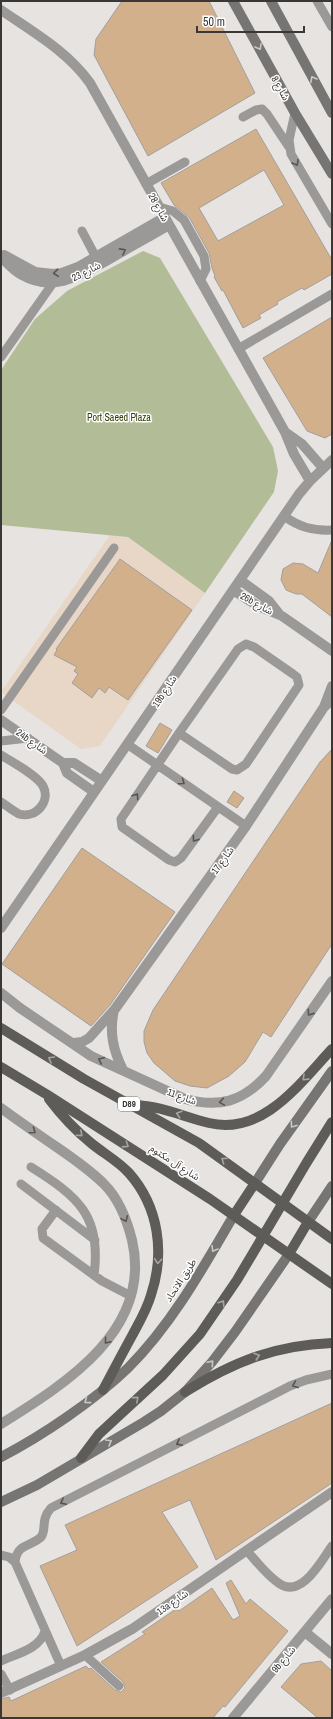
<svg xmlns="http://www.w3.org/2000/svg" width="333" height="1719" font-family="'Archivo Narrow','Noto Sans Arabic',sans-serif">
	<style>
		.commercial { fill: #e8d7c6 }
		.green { fill: #b2bc97 }
		.building { fill: #d3b08c; stroke: #a29f9c; fill-rule: evenodd }
		.lines { fill: none; stroke-linecap: round; stroke-linejoin: round }
		.lane { stroke: #9a9998; stroke-width: 9 }
		.street { stroke: #9a9998; stroke-width: 10 }
		.secondary { stroke: #767573; stroke-width: 10 }
		.primary { stroke: #5d5c59; stroke-width: 10 }
		.oneway { stroke: #c8c8c7 }
		.oneway2 { stroke: #565554 }
		.oneway3 { stroke: #a6a5a4 }
		.labels { text-anchor: middle; stroke-width: 3; stroke-linejoin: round; paint-order: stroke }
		.shield { fill: #fff; stroke: #747473; stroke-width: 1 }
		.shield-label { font-size: 9px; font-weight: bold; fill: #393837 }
		.street-label { font-size: 10px; fill: #393837; stroke: #fff }
		.park-label { font-size: 10px; fill: #333d06; stroke: #fff }
	</style>
	<rect width="100%" height="100%" fill="#e6e3e0"/>
	<path class="commercial" d="M110,535l18,2 77,56 -105,153 -19,3 -80,-57z"/>
	<path class="green" d="M143,251l17,7 113,189 5,24 -4,21 -69,101 -77,-56 -127,-12v-155l34,-51 32,-28z"/>
	<path class="building" d="M122,1h87l46,92 -107,63 -54,-101 2,-16z
		M256,129l76,131v14l-28,16 -2,-2 -25,14 1,2 -19,11 2,3 -18,10 -20,-38 -1,1 -8,-14 1,-1 -3,-8 -3,-15 -20,-36 -15,-12 -13,-22zM264,170l20,35 -66,36 -19,-33z
		M332,317v117l-7,4 -18,-7 -44,-73z
		M332,540v77l-30,-23h-6l-10,-4 -5,-10 2,-11 10,-6 10,1 15,9z
		M120,559l72,51 -64,90 -19,-13 -4,6 -6,-5 -7,10 -20,-15 6,-9 -4,-3 3,-4 -23,-12 3,-5 -1,-1z
		M160,723l12,7 -14,23 -12,-7z
		M332,749v195l-61,93 -8,-5 -18,30 -16,14 -22,12 -17,-2 -15,-5 -21,-18 -7,-10 -3,-11v-11l9,-21 167,-248z
		M234,791l10,7 -7,10 -10,-6z
		M82,848l93,64 -65,93 -19,21 -89,-62z
		M332,1403v80l-116,77 -26,-60 -28,12 36,55 -121,79 -37,-80 37,-16 -12,-25z
		M231,1580l15,24 4,-5 38,32 -63,76 -2,-1 -10,12h-212v-19l8,-2 2,4 75,-35 3,3 2,-1 24,22 6,2 4,-4 -2,-6 -22,-20 44,-28 -3,-2 34,-23 3,2 33,-23 21,32 7,-4 -14,-33z
		M321,1661l11,10v47h-14l-37,-31 20,-23z"/>
	<g class="lines">
		<path class="lane" d="M317,1l15,26
			M295,113l-6,27 2,14 41,70
			M243,117l13,-7 6,-1 5,5 22,33
			M146,184l39,-22
			M159,207l14,4 11,9 20,36 2,13 -6,12
			M82,231l17,32
			M238,349l94,-55
			M1,357l52,-74
			M284,516c15,11 29,15 48,14
			M246,644l8,3 39,27 4,3 2,8 -53,79 -9,6 -5,-1 -53,-36 59,-84z
			M1,710l113,-162
			M179,733l-56,83 -2,3 1,8 47,33 6,2 6,-4 37,-51
			M1,741l27,-3
			M127,744l119,82
			M1,755c11,7 36,20 42,31 8,15 -7,33 -24,28 -6,-3 -12,-8 -18,-12
			M31,1167c46,29 71,48 63,108
			M21,1184l74,56
			M56,1210l-14,19 1,9 59,43 29,15
			M247,1551c10,11 21,26 33,33 22,14 41,-23 52,-38
			M1,1555l8,2 6,5 46,104
			M15,1562c2,-19 16,-15 26,-25 6,-7 -1,-17 10,-29l239,-122 16,-6 26,-6
			M85,1655l34,31
			M1,1661c15,-7 39,-12 44,-30
			M1,1674l9,16"/>
		<path class="street" d="M1,10c32,22 66,41 89,73l195,349 9,22 16,27
			M4,255l31,17 18,2 9,-1 16,-6 87,-50
			M1,257c7,7 13,14 21,18 31,18 59,0 86,-15 20,-12 41,-23 61,-35
			M285,432l17,12 21,24
			M240,580l29,21 11,14
			M233,590l25,16 24,10 50,35
			M324,707l8,-21
			M1,720l62,43 4,10 27,19
			M63,763h11l28,18
			M1,928l298,-434 11,-13 22,-21
			M1,993l19,15 71,48 94,43c34,9 57,3 81,-23l66,-95
			M114,1010c-5,22 -1,40 9,60
			M74,1043l8,-1 7,-4 26,-29 131,-183 78,-119 8,-7
			M1,1108c19,14 38,27 57,40 16,11 32,22 46,36 15,15 23,36 28,56 21,90 -67,144 -131,184
			M305,1632l27,22
			M1,1693l84,-38 47,-26 200,-137
			M233,1718l99,-119"/>
		<path class="secondary" d="M233,1l62,112 37,61
			M271,1l61,112
			M255,1183l25,-39 52,-73
			M308,1222l24,-36
			M1,1457c41,-21 94,-57 127,-89 44,-44 75,-100 106,-153
			M1,1502l36,-17 107,-63 17,-11 24,-19 27,-30 23,-30 54,-78"/>
		<path class="primary" d="M1,1028l83,51 115,64 133,96
			M1,1067l45,27 164,105 122,85
			M49,1099c12,16 26,31 42,44 12,10 27,18 38,30 30,34 36,80 22,122 -4,14 -11,26 -18,39 -10,18 -20,37 -30,56
			M135,1105c26,1 49,12 74,18 54,13 91,-40 123,-74
			M234,1215l21,-32
			M289,1254l19,-32
			M185,1392c48,-30 90,-47 147,-49
			M81,1458l18,-24 64,-59 37,-41 37,-54 70,-118 25,-40"/>
	</g>
	<defs><path id="oneway-chevron" d="M-2-3.5L2.5 0L-2 3.5" fill="none" stroke-width="1.6" stroke-linecap="round" stroke-linejoin="round"/></defs>
	<g class="oneway">
		<use href="#oneway-chevron" transform="translate(259 47) rotate(61)"/>
		<use href="#oneway-chevron" transform="translate(313 79) rotate(-119)"/>
		<use href="#oneway-chevron" transform="translate(293 1125) rotate(126)"/>
		<use href="#oneway-chevron" transform="translate(214 1249) rotate(121)"/>
		<use href="#oneway-chevron" transform="translate(211 1363) rotate(-49)"/>
		<use href="#oneway-chevron" transform="translate(87 1401) rotate(143)"/>
		<use href="#oneway-chevron" transform="translate(109 1442) rotate(-30)"/>
	</g>
	<g class="oneway2">
		<use href="#oneway-chevron" transform="translate(296 163) rotate(60)"/>
		<use href="#oneway-chevron" transform="translate(123 251) rotate(-29)"/>
		<use href="#oneway-chevron" transform="translate(56 273) rotate(175)"/>
		<use href="#oneway-chevron" transform="translate(182 782) rotate(35)"/>
		<use href="#oneway-chevron" transform="translate(136 796) rotate(-56)"/>
		<use href="#oneway-chevron" transform="translate(195 839) rotate(126)"/>
		<use href="#oneway-chevron" transform="translate(310 1013) rotate(125)"/>
		<use href="#oneway-chevron" transform="translate(101 1060) rotate(-155)"/>
		<use href="#oneway-chevron" transform="translate(222 1102) rotate(171)"/>
		<use href="#oneway-chevron" transform="translate(33 1131) rotate(35)"/>
		<use href="#oneway-chevron" transform="translate(125 1219) rotate(66)"/>
		<use href="#oneway-chevron" transform="translate(107 1341) rotate(130)"/>
		<use href="#oneway-chevron" transform="translate(295 1385) rotate(157)"/>
		<use href="#oneway-chevron" transform="translate(179 1443) rotate(153)"/>
		<use href="#oneway-chevron" transform="translate(63 1502) rotate(153)"/>
	</g>
	<g class="oneway3">
		<use href="#oneway-chevron" transform="translate(51 1059) rotate(-150)"/>
		<use href="#oneway-chevron" transform="translate(305 1078) rotate(136)"/>
		<use href="#oneway-chevron" transform="translate(179 1114) rotate(-162)"/>
		<use href="#oneway-chevron" transform="translate(80 1134) rotate(42)"/>
		<use href="#oneway-chevron" transform="translate(126 1145) rotate(33)"/>
		<use href="#oneway-chevron" transform="translate(224 1160) rotate(-146)"/>
		<use href="#oneway-chevron" transform="translate(158 1261) rotate(95)"/>
		<use href="#oneway-chevron" transform="translate(222 1303) rotate(-57)"/>
		<use href="#oneway-chevron" transform="translate(257 1356) rotate(-19)"/>
		<use href="#oneway-chevron" transform="translate(136 1399) rotate(-41)"/>
	</g>
	<g class="labels">
		<rect class="shield" x="118" y="1097" width="22" height="14" rx="3"/>
		<g class="shield-label">
			<text x="129" y="1107">D89</text>
		</g>
		<g class="street-label">
			<text transform="translate(281 88) rotate(61)" y="4">شارع 8</text>
			<text transform="translate(159 207) rotate(61)" y="4">شارع 28</text>
			<text transform="translate(86 271) rotate(-27)" y="4">شارع 23</text>
			<text transform="translate(257 603) rotate(29)" y="4">26b شارع</text>
			<text transform="translate(164 691) rotate(-56)" y="4">19b شارع</text>
			<text transform="translate(32 741) rotate(35)" y="4">24b شارع</text>
			<text transform="translate(222 860) rotate(-54)" y="4">شارع 17</text>
			<text transform="translate(182 1096) rotate(20)" y="4">شارع 11</text>
			<text transform="translate(175 1162) rotate(33)" y="4">شارع آل مكتوم</text>
			<text transform="translate(180 1280) rotate(-57)" y="4">طريق الاتحاد</text>
			<text transform="translate(172 1602) rotate(-35)" y="4">13a شارع</text>
			<text transform="translate(283 1659) rotate(-50)" y="4">9b شارع</text>
		</g>
		<g class="park-label">
			<text x="119" y="421">Port Saeed Plaza</text>
		</g>
	</g>
	<rect width="333" height="1719" fill="none" stroke="#393837" stroke-width="4"/>
	<path d="M197 26v6h107v-6" fill="none" stroke="#393837" stroke-width="2"/>
	<text x="203" y="26" font-size="12" fill="#393837" stroke="#ffffff" stroke-width="3" paint-order="stroke">50 m</text>
</svg>
